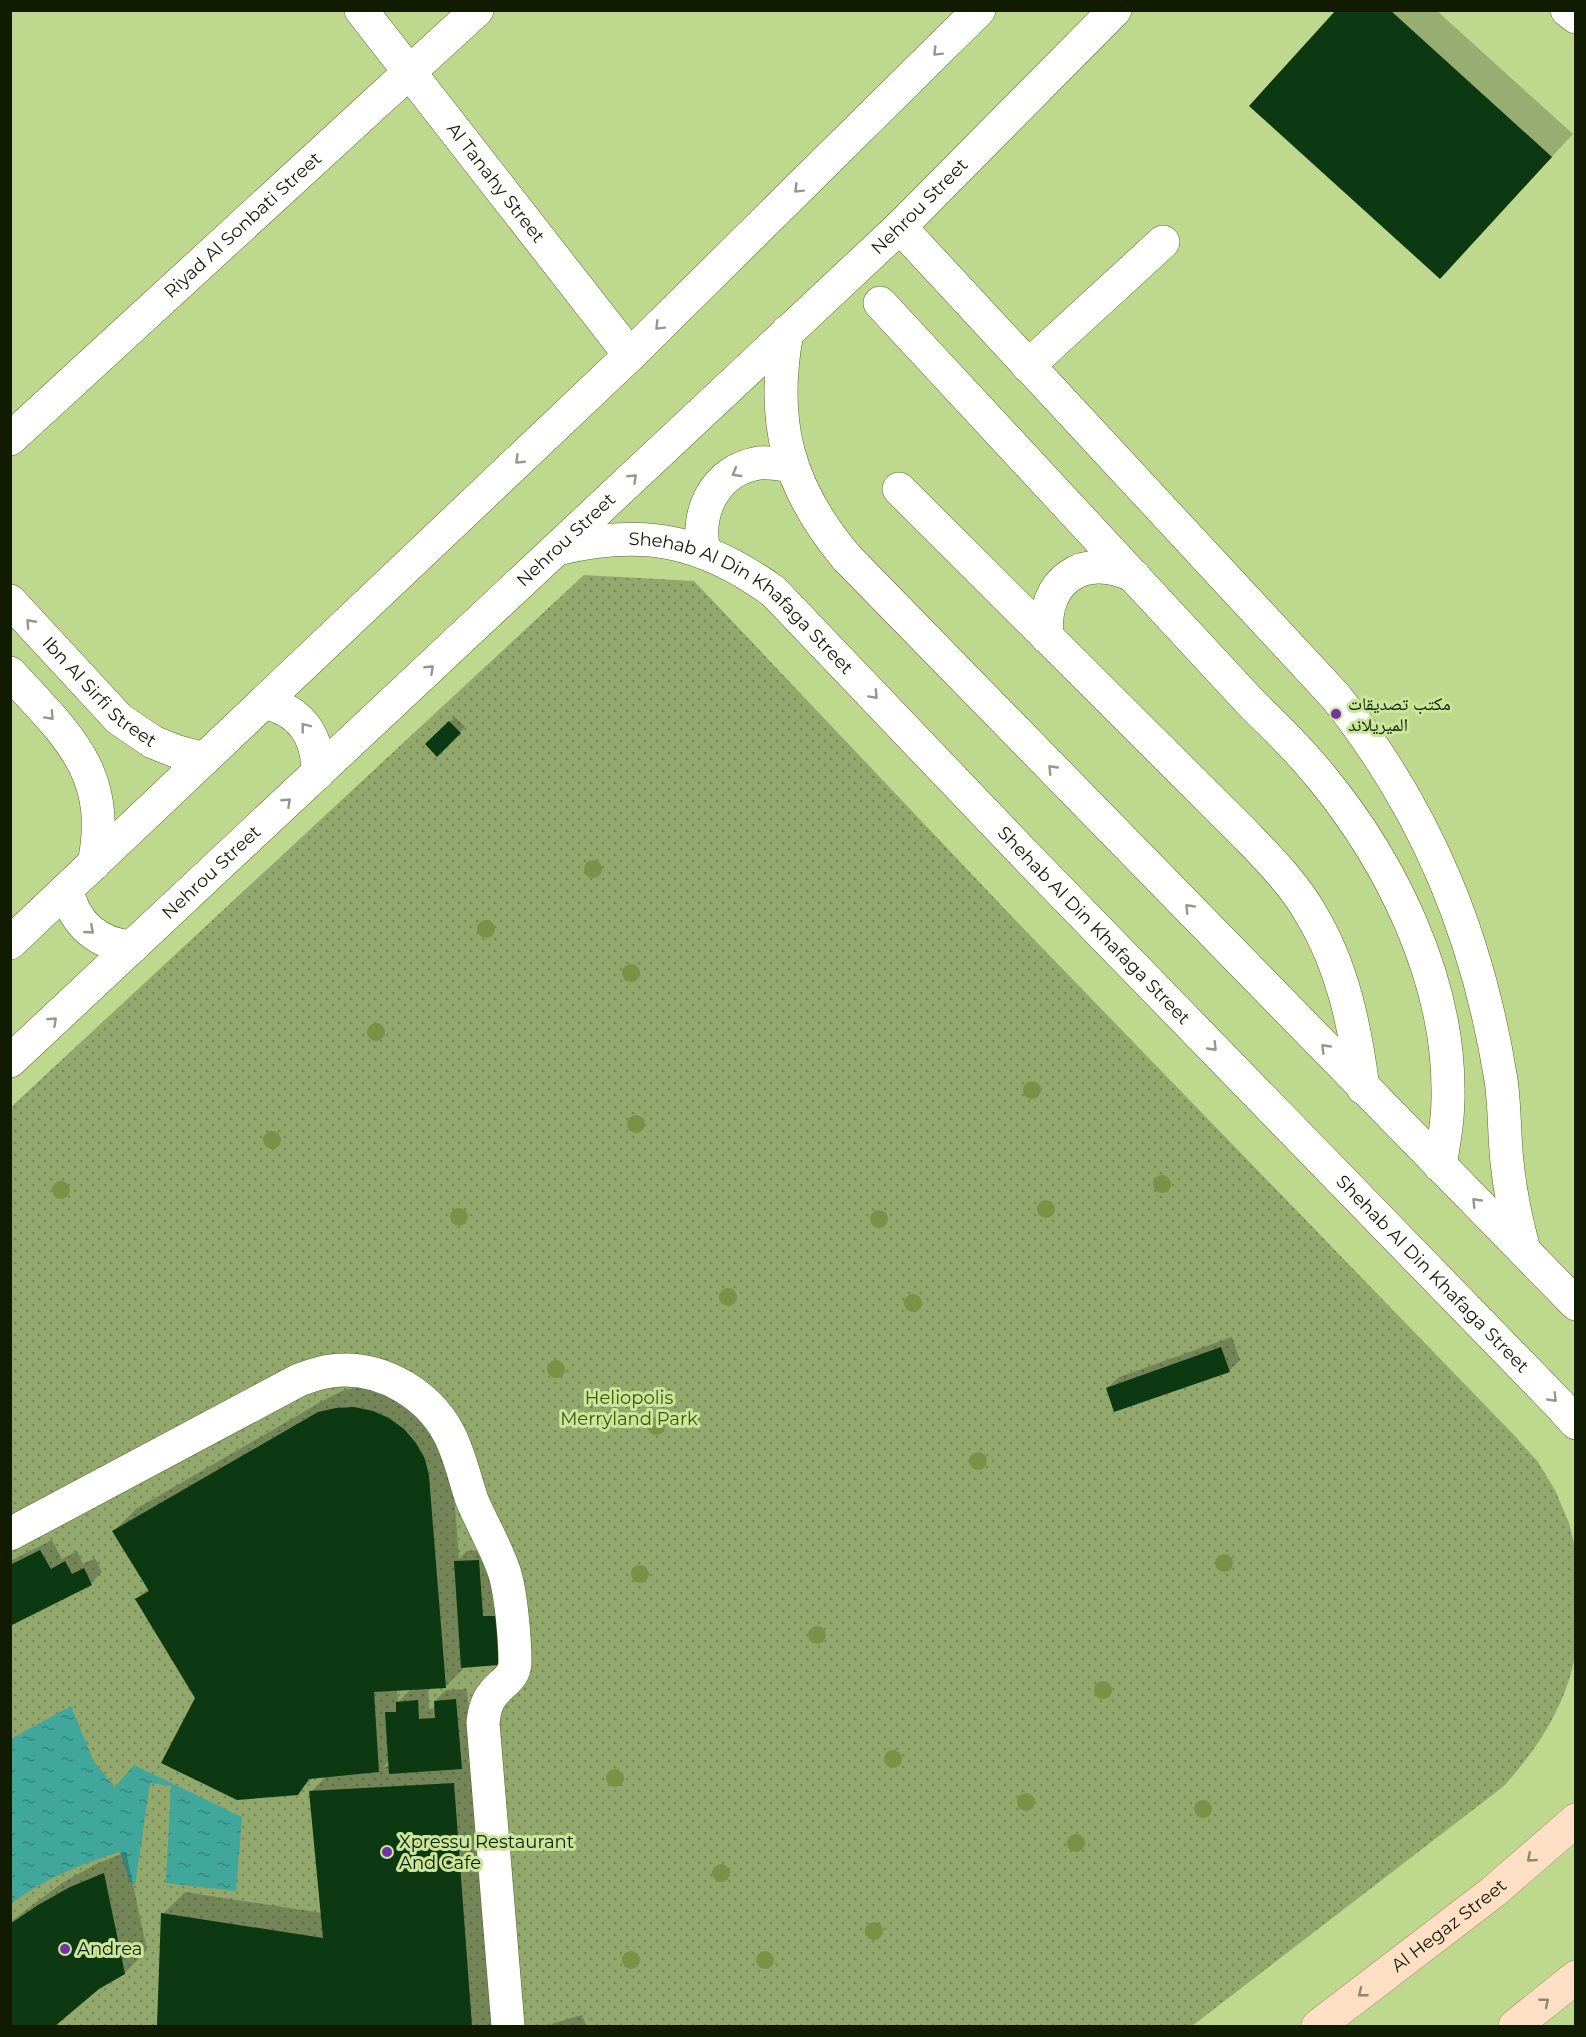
<svg xmlns="http://www.w3.org/2000/svg" width="1586" height="2037" font-family="Montserrat,'Noto Naskh Arabic',sans-serif">
	<style>
		.green { fill: url(#green-dots) }
		.water { fill: url(#water-ripples) }
		.shadow { fill: #0003; fill-rule: evenodd }
		.building { fill: #0c3911 }
		.lines { fill: none; stroke-linecap: round; stroke-linejoin: round }
		.minor-casing { stroke: #536a21; stroke-width: 34 }
		.major-casing { stroke: #a88d65; stroke-width: 34 }
		.minor { stroke: #fff; stroke-width: 33 }
		.major { stroke: #fcdfc4; stroke-width: 33 }
		.tree { fill: #799246 }
		.oneway { stroke: #94988c }
		.oneway2 { stroke: #92876c }
		.poi-dot { fill: #7233a8; stroke: #cae69b; stroke-width: 2 }
		.labels { text-anchor: middle; stroke-width: 6; stroke-linejoin: round; paint-order: stroke }
		.street-label { font-size: 18px; fill: #111b00; stroke: #cae69b }
		.poi-label { font-size: 18px; fill: #111b00; stroke: #cae69b; text-anchor: start }
		.park-label { font-size: 18px; fill: #41570b; stroke: #cae69b }
	</style>
	<defs>
		<pattern id="green-dots" width="8" height="8" patternUnits="userSpaceOnUse" patternTransform="scale(1.5)"><rect width="8" height="8" fill="#92a86d"/><path d="M2 2h.1M6 6h.1" fill="none" stroke="#768857" stroke-width="1.8" stroke-linecap="round"/></pattern>
		<pattern id="water-ripples" width="26" height="14" patternUnits="userSpaceOnUse" patternTransform="scale(1.5)"><rect width="26" height="14" fill="#41a69b"/><path d="M2 4q2-2 4 0t4 0M15 11q2-2 4 0t4 0" fill="none" stroke="#35867c"/></pattern>
	</defs>
	<rect width="100%" height="100%" fill="#bed98e"/>
	<path class="green" d="M584,575l110,6 326,344 493,509 25,28 17,28 14,33 7,29v99c-9,53 -37,96 -72,135l-312,240h-1181v-919z"/>
	<path class="water" d="M71,1706l23,56 21,25 19,-22 108,52 -6,74 -70,-8 5,-97 -21,-3 -15,102 -5,-3 -10,-30c-39,12 -77,27 -109,52v-165z"/>
	<path class="shadow" d="M1338,10h98l137,124 -133,143z
		M455,717l10,10 -28,27 -10,-10z
		M1232,1337l8,23 -11,11 -122,17 12,-11z
		M360,1387l35,3 56,64 8,105 8,-8 22,-1 4,56 14,-1 2,48 -43,13 -20,20 -18,1 1,22 7,-1 -1,-7 11,-11 21,-1 5,68 -5,5 8,-1 21,265h-337l4,-112 22,-22 137,21 -11,-121 15,-16 -13,2 -16,15 -100,-95 -60,-99 12,-11 -35,-57 22,-22 190,-110 16,-8zM412,1688l-14,14 -1,-13zM390,1760v6l-7,1z
		M52,1540l10,19 15,-8 6,13 12,-6 7,14 -11,11 -81,42v-64z
		M126,1852l21,98 -22,23 -27,15 -28,22 -14,16h-46v-104l52,-39 32,-18z
		M582,2015l4,11h-36l4,-3z"/>
	<path class="building" d="M1336,10h54l162,147 -112,122 -191,-173z
		M449,721l12,12 -24,24 -12,-13z
		M1221,1347l9,25 -116,40 -8,-24z
		M354,1407l19,4 16,7 15,11 12,14 9,16 4,17 17,212 -72,4 5,80 -70,7 -11,16 -61,5 -76,-37 34,-65 -60,-99 14,-8 -37,-60 206,-119 18,-4z
		M40,1550l11,19 14,-8 7,13 12,-6 8,17 -82,41v-61z
		M479,1560l4,56h13l3,49 -38,3 -7,-107z
		M456,1699l6,70 -73,5 -4,-62h11v-10l22,-2 1,19 16,-1 -1,-17z
		M454,1783l18,243h-315l4,-113 162,25 -14,-147z
		M104,1873l21,101 -26,15 -44,37h-45v-102l28,-19 32,-18z"/>
	<g class="lines">
		<defs>
			<g id="minor">
				<path id="s1" d="M361,10l269,345"/>
				<path d="M1567,10l9,7"/>
				<path d="M900,227l436,470c91,114 142,240 165,383 4,27 3,55 6,82 3,30 9,59 17,88"/>
				<path d="M880,303l373,402c24,23 48,47 69,73 69,84 126,200 126,311 1,26 -4,52 -8,77"/>
				<path d="M787,332c-17,90 1,156 60,226l729,746"/>
				<path d="M1028,366l135,-124"/>
				<path id="s2" d="M10,439l467,-429"/>
				<path d="M899,489l345,344c24,25 50,51 67,81 32,53 44,113 52,174"/>
				<path id="s3" d="M557,549c86,-21 145,-9 216,42l258,270 528,543 17,19"/>
				<path d="M704,552c-9,-40 11,-82 55,-89 11,-1 22,1 33,3"/>
				<path id="s4" d="M10,601l109,118 34,23 25,10 26,7"/>
				<path d="M1047,637c-6,-56 36,-86 87,-61"/>
				<path d="M10,673c57,62 103,100 84,191"/>
				<path d="M264,702c37,9 54,33 54,71"/>
				<path d="M67,890c7,34 31,54 65,57"/>
				<path d="M10,943l620,-588 349,-345"/>
				<path id="s5" d="M10,1061l890,-834 215,-217"/>
				<path d="M10,1534l289,-154c14,-5 28,-10 44,-10 42,-1 85,25 105,62 12,22 16,45 24,68 10,24 24,47 32,71 7,21 11,68 11,91 0,16 -13,20 -22,32 -7,8 -9,18 -10,29l25,303"/>
			</g>
			<g id="major">
				<path id="s6" d="M1318,2026l175,-134 83,-72"/>
				<path d="M1515,2026l61,-49"/>
			</g>
		</defs>
		<use href="#minor" class="minor-casing"/>
		<use href="#major" class="major-casing"/>
		<use href="#minor" class="minor"/>
		<use href="#major" class="major"/>
	</g>
	<g class="tree">
		<circle cx="593" cy="869" r="9"/>
		<circle cx="486" cy="929" r="9"/>
		<circle cx="631" cy="973" r="9"/>
		<circle cx="376" cy="1032" r="9"/>
		<circle cx="1032" cy="1090" r="9"/>
		<circle cx="636" cy="1124" r="9"/>
		<circle cx="272" cy="1140" r="9"/>
		<circle cx="1162" cy="1184" r="9"/>
		<circle cx="61" cy="1190" r="9"/>
		<circle cx="1046" cy="1209" r="9"/>
		<circle cx="459" cy="1217" r="9"/>
		<circle cx="879" cy="1219" r="9"/>
		<circle cx="728" cy="1297" r="9"/>
		<circle cx="913" cy="1303" r="9"/>
		<circle cx="556" cy="1369" r="9"/>
		<circle cx="656" cy="1426" r="9"/>
		<circle cx="978" cy="1461" r="9"/>
		<circle cx="1224" cy="1563" r="9"/>
		<circle cx="640" cy="1574" r="9"/>
		<circle cx="817" cy="1635" r="9"/>
		<circle cx="1103" cy="1690" r="9"/>
		<circle cx="893" cy="1759" r="9"/>
		<circle cx="615" cy="1778" r="9"/>
		<circle cx="1026" cy="1802" r="9"/>
		<circle cx="1203" cy="1809" r="9"/>
		<circle cx="1076" cy="1843" r="9"/>
		<circle cx="721" cy="1873" r="9"/>
		<circle cx="874" cy="1931" r="9"/>
		<circle cx="631" cy="1960" r="9"/>
		<circle cx="765" cy="1960" r="9"/>
	</g>
	<defs><path id="oneway-chevron" d="M-2-3.5L2.5 0L-2 3.5" fill="none" stroke-width="1.6" stroke-linecap="round" stroke-linejoin="round" transform="scale(1.5)"/></defs>
	<g class="oneway">
		<use href="#oneway-chevron" transform="translate(937 52) rotate(135)"/>
		<use href="#oneway-chevron" transform="translate(798 189) rotate(135)"/>
		<use href="#oneway-chevron" transform="translate(659 326) rotate(135)"/>
		<use href="#oneway-chevron" transform="translate(519 460) rotate(136)"/>
		<use href="#oneway-chevron" transform="translate(736 473) rotate(150)"/>
		<use href="#oneway-chevron" transform="translate(633 478) rotate(-43)"/>
		<use href="#oneway-chevron" transform="translate(30 623) rotate(-132)"/>
		<use href="#oneway-chevron" transform="translate(430 669) rotate(-43)"/>
		<use href="#oneway-chevron" transform="translate(874 695) rotate(47)"/>
		<use href="#oneway-chevron" transform="translate(50 716) rotate(47)"/>
		<use href="#oneway-chevron" transform="translate(305 727) rotate(-128)"/>
		<use href="#oneway-chevron" transform="translate(1052 769) rotate(-134)"/>
		<use href="#oneway-chevron" transform="translate(287 802) rotate(-43)"/>
		<use href="#oneway-chevron" transform="translate(1189 908) rotate(-134)"/>
		<use href="#oneway-chevron" transform="translate(90 930) rotate(41)"/>
		<use href="#oneway-chevron" transform="translate(53 1021) rotate(-43)"/>
		<use href="#oneway-chevron" transform="translate(1213 1047) rotate(46)"/>
		<use href="#oneway-chevron" transform="translate(1325 1048) rotate(-134)"/>
		<use href="#oneway-chevron" transform="translate(1476 1202) rotate(-134)"/>
		<use href="#oneway-chevron" transform="translate(1553 1398) rotate(46)"/>
	</g>
	<g class="oneway2">
		<use href="#oneway-chevron" transform="translate(1531 1858) rotate(139)"/>
		<use href="#oneway-chevron" transform="translate(1362 1993) rotate(142)"/>
		<use href="#oneway-chevron" transform="translate(1545 2002) rotate(-39)"/>
	</g>
	<g class="poi-dot">
		<circle cx="1336" cy="714" r="6"/>
		<circle cx="387" cy="1852" r="6"/>
		<circle cx="65" cy="1949" r="6"/>
	</g>
	<g class="labels">
		<g class="street-label">
			<text dy="6" stroke="none"><textPath href="#s1" startOffset="219">Al Tanahy Street</textPath></text>
			<text dy="6" stroke="none"><textPath href="#s5" startOffset="1248">Nehrou Street</textPath></text>
			<text dy="6" stroke="none"><textPath href="#s2" startOffset="316">Riyad Al Sonbati Street</textPath></text>
			<text dy="6" stroke="none"><textPath href="#s5" startOffset="762">Nehrou Street</textPath></text>
			<text dy="6" stroke="none"><textPath href="#s3" startOffset="206">Shehab Al Din Khafaga Street</textPath></text>
			<text dy="6" stroke="none"><textPath href="#s4" startOffset="128">Ibn Al Sirfi Street</textPath></text>
			<text dy="6" stroke="none"><textPath href="#s5" startOffset="276">Nehrou Street</textPath></text>
			<text dy="6" stroke="none"><textPath href="#s3" startOffset="692">Shehab Al Din Khafaga Street</textPath></text>
			<text dy="6" stroke="none"><textPath href="#s3" startOffset="1178">Shehab Al Din Khafaga Street</textPath></text>
			<text dy="6" stroke="none"><textPath href="#s6" startOffset="165">Al Hegaz Street</textPath></text>
		</g>
		<g class="poi-label">
			<text x="1348" y="710">مكتب تصديقات<tspan x="1348" dy="21">الميريلاند</tspan></text>
			<text x="399" y="1848">Xpressu Restaurant<tspan x="399" dy="21">And Cafe</tspan></text>
			<text x="77" y="1955">Andrea</text>
		</g>
		<g class="park-label">
			<text x="629" y="1404">Heliopolis<tspan x="629" dy="21">Merryland Park</tspan></text>
		</g>
	</g>
	<rect width="1586" height="2037" fill="none" stroke="#111b00" stroke-width="24"/>
</svg>
